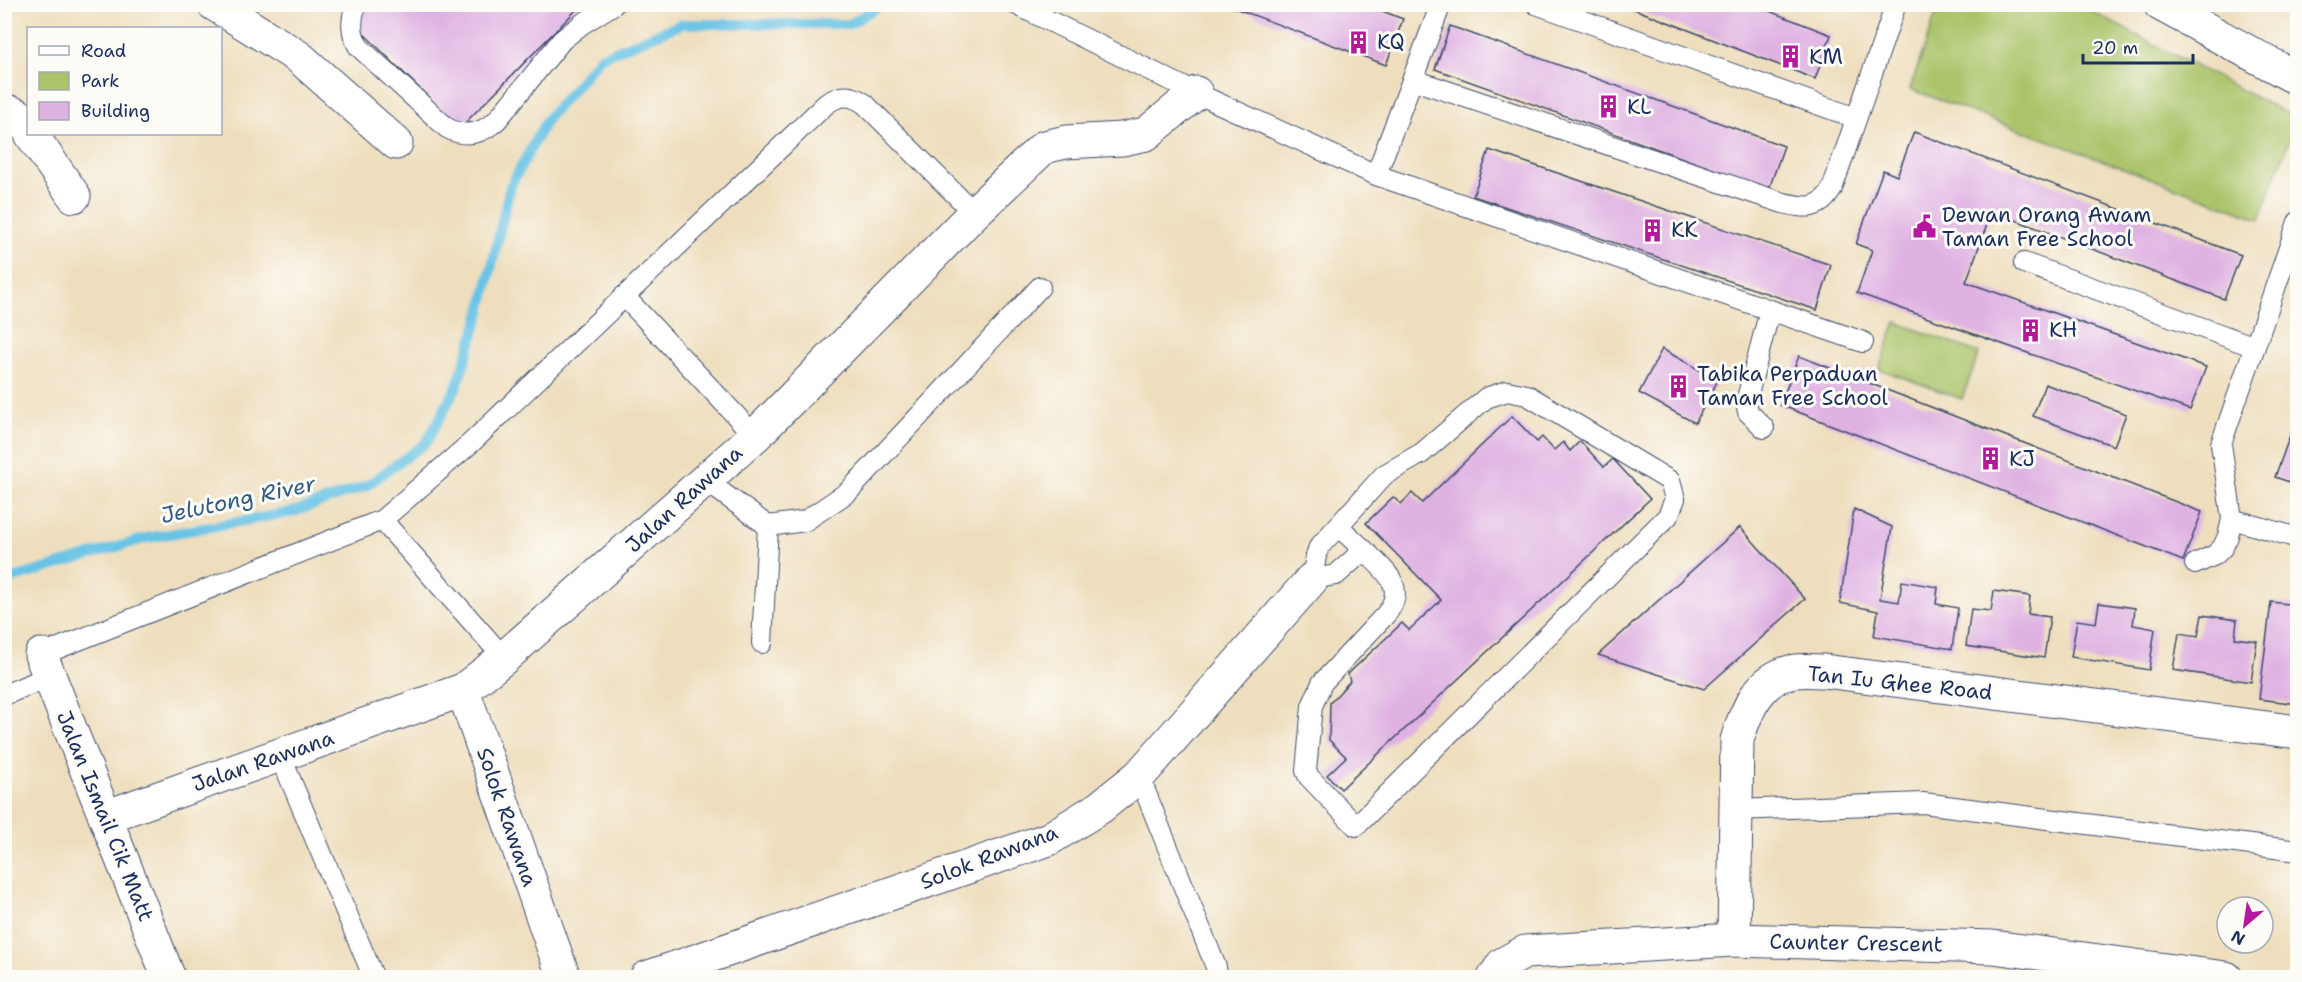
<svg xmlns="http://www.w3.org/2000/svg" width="2302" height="982" font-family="'Shantell Sans',sans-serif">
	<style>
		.green { fill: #abc46a; stroke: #637a64; stroke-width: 1.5 }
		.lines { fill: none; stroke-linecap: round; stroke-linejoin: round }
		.stream { stroke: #67c3e5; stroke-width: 10 }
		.building { fill: #dfb2e2 }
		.lane-casing { stroke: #3b496c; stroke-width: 22 }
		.street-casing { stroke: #3b496c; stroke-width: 35 }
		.lane { stroke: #fff; stroke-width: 20 }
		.street { stroke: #fff; stroke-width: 33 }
		.labels { text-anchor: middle; stroke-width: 6; stroke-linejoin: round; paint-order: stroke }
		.poi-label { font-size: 21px; fill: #1b2f5e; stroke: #fdfcf7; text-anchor: start }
		.street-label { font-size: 21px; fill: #1b2f5e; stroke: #fdfcf7 }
		.water-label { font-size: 22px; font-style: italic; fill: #325b86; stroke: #fdfcf7 }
	</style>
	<rect width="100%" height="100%" fill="#fdfcf7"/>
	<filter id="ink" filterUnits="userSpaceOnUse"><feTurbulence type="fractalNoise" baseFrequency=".0167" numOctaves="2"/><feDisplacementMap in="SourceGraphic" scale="12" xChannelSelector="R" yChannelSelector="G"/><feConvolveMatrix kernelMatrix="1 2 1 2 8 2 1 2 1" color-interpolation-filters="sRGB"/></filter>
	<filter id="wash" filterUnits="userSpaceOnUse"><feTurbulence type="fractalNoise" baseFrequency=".008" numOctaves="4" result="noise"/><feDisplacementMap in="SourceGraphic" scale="24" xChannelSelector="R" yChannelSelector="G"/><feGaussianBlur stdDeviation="1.35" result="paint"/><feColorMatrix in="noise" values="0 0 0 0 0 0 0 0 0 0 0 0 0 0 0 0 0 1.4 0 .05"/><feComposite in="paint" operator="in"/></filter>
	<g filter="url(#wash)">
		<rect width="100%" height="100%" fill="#eedebd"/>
		<path class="green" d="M1939,5h140l218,114 -37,100 -350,-130z
			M1896,322l83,31 -17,46 -83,-30z"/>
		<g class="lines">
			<path class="stream" d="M4,581l143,-43 146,-26 73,-26 60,-43 31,-57 24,-74 29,-125 37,-68 54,-62 81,-33h168l32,-20"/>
		</g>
		<g id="blocks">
			<path class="building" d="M370,4h212l-122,124 -99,-97 2,-20z
				M1224,4h140l39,15 -17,46z
				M1621,4h130l80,31 -16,44z
				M1450,26l334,120 -15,43 -334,-120z
				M1914,132l327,123 -17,44 -232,-88 -26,71 240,85 -16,43 -333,-117 15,-43 -16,-6 27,-74 14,6z
				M1489,150l342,115 -14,45 -344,-114z
				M1662,349l56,31 -23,43 -56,-30z
				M1799,356l403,156 -19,49 -403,-156z
				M2045,384l81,30 -12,32 -81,-30z
				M1512,416l25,26 5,-5 12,13 9,-8 7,9 10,-10 24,26 9,-8 37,40 -309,290 -14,-14 19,-18 -17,-17 1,-37 20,-22 -2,-7 54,-51 7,7 32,-30 -75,-77 27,-26 8,7 11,-11 10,10z
				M2293,427l5,2v56l-23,-8z
				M1854,509l38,18 -12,72 19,3 3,-21 36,6 -2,17 22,4 -6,41 -78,-13 4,-25 -38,-8z
				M1740,527l65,72 -101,90 -106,-34z
				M1994,591l36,5 -2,18 22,3 -6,41 -78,-12 5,-37 20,2z
				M2271,602l27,3v99l-39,-5z
				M2099,603l36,5 -2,17 22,4 -6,41 -78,-13 6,-37 19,3z
				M2202,615l35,5 -2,18 22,3 -6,41 -78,-12 6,-37 19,3z"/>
		</g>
	</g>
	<g filter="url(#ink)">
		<use href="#blocks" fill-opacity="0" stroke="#3b496c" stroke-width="1.5"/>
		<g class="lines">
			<defs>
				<path id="lane" d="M356,4c-5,16 -6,29 3,43l88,81c18,10 35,6 50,-8l65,-80 20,-16 32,-20
					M1015,4l181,89 180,82 487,167
					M1536,4l320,114
					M1414,80l369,123c23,5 36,8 49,-14l64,-185
					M1376,175l65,-171
					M2024,263l231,84
					M624,296l131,140
					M1507,391l20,4 143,86 5,18 -7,17 -312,310 -47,-49 -3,-6 6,-65 10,-23 65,-70c21,-28 -4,-43 -23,-63l-28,25 -24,4 4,-23 3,-9 65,-72 38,-22 64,-55z
					M1764,428l-16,-16 -2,-10 24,-92
					M706,481l62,45 37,-5 43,-29 192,-205
					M2232,519l66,19
					M382,520l122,138
					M1338,526l26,24
					M2195,564l20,-9 8,-8 5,-11 4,-17 -11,-75 77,-222
					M762,643l6,-117
					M41,655l341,-135 90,-78 354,-338c14,-10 25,-10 39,0l109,109
					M4,695l46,-19
					M280,755l94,223
					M1139,776l77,191 1,11
					M1736,810l187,-7 375,48"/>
				<path id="street" d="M214,4l86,54 96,85
					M2160,4l138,75
					M4,110l14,5 10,14
					M31,134l43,62
					M41,655l128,323
					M463,690l101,288
					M105,817l358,-127 41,-32 251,-222 219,-223 70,-66 22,-5 56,-3 24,-5 50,-41
					M1734,940l3,-200c9,-30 23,-64 58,-69 10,-1 20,0 29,0l474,61
					M646,978l403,-139 50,-31 40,-32 173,-197
					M1494,978l9,-14 22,-12 209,-12 259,7 233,31"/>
			</defs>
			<use href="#lane" class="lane-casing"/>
			<use href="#street" class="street-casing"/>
			<use href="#lane" class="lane"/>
			<use href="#street" class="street"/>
		</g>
	</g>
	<defs>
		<symbol id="building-bare" viewBox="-9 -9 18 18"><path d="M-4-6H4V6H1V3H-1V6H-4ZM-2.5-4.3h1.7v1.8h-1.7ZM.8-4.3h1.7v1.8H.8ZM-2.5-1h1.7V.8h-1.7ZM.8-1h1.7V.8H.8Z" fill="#b5179e" stroke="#fdfcf7" stroke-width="2.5" paint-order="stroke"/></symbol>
		<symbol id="civic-bare" viewBox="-9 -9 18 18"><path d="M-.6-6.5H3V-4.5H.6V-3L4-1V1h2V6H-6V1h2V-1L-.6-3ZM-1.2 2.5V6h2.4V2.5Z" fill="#b5179e" stroke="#fdfcf7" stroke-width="2.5" paint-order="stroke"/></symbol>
	</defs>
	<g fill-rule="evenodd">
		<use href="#building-bare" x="1342" y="26" width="33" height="33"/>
		<use href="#building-bare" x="1774" y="40" width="33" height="33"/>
		<use href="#building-bare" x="1592" y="90" width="33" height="33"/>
		<use href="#civic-bare" x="1908" y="210" width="33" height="33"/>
		<use href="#building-bare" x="1636" y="214" width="33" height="33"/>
		<use href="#building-bare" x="2014" y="314" width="33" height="33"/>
		<use href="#building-bare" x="1662" y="370" width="33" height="33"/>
		<use href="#building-bare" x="1974" y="442" width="33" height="33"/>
	</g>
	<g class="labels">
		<g class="poi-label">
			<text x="1377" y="49">KQ</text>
			<text x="1809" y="64">KM</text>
			<text x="1627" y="114">KL</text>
			<text x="1942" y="222">Dewan Orang Awam<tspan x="1942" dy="24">Taman Free School</tspan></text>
			<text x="1671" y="237">KK</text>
			<text x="2049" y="337">KH</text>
			<text x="1697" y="381">Tabika Perpaduan<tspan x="1697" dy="24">Taman Free School</tspan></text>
			<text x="2009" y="466">KJ</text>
		</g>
		<g class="street-label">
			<text transform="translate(684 499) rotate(-42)" y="7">Jalan Rawana</text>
			<text transform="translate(1900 683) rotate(6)" y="7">Tan Iu Ghee Road</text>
			<text transform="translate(263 761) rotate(-19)" y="7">Jalan Rawana</text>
			<text transform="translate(105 816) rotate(68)" y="7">Jalan Ismail Cik Matt</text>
			<text transform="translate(507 817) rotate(71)" y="7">Solok Rawana</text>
			<text transform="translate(989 857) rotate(-21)" y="7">Solok Rawana</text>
			<text transform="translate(1856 943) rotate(1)" y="7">Caunter Crescent</text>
		</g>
		<g class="water-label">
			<text transform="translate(238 499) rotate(-12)" y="8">Jelutong River</text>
		</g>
	</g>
	<rect width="2302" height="982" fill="none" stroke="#fdfcf7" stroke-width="24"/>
	<rect x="27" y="27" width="195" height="108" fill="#fdfcf7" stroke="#a3aaba" stroke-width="1.5"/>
	<rect x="39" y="46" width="30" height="9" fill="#ffffff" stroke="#a3aaba" stroke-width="1.5"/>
	<text x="81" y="57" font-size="18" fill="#1b2f5e">Road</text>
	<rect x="39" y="72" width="30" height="18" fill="#abc46a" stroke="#a3aaba" stroke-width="1.5"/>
	<text x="81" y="87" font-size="18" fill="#1b2f5e">Park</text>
	<rect x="39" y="102" width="30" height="18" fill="#dfb2e2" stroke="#a3aaba" stroke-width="1.5"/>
	<text x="81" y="117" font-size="18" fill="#1b2f5e">Building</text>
	<g transform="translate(2245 925) rotate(209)"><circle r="28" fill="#fdfcf7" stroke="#a3aaba" stroke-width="1.5"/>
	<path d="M0-4.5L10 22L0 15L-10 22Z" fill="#b5179e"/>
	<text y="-9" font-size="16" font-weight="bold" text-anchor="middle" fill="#1b2f5e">N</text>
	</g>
	<path d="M2083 54v9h110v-9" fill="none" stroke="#1b2f5e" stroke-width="3"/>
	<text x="2092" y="54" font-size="18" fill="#1b2f5e" stroke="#fdfcf7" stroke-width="4.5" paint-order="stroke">20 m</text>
</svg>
